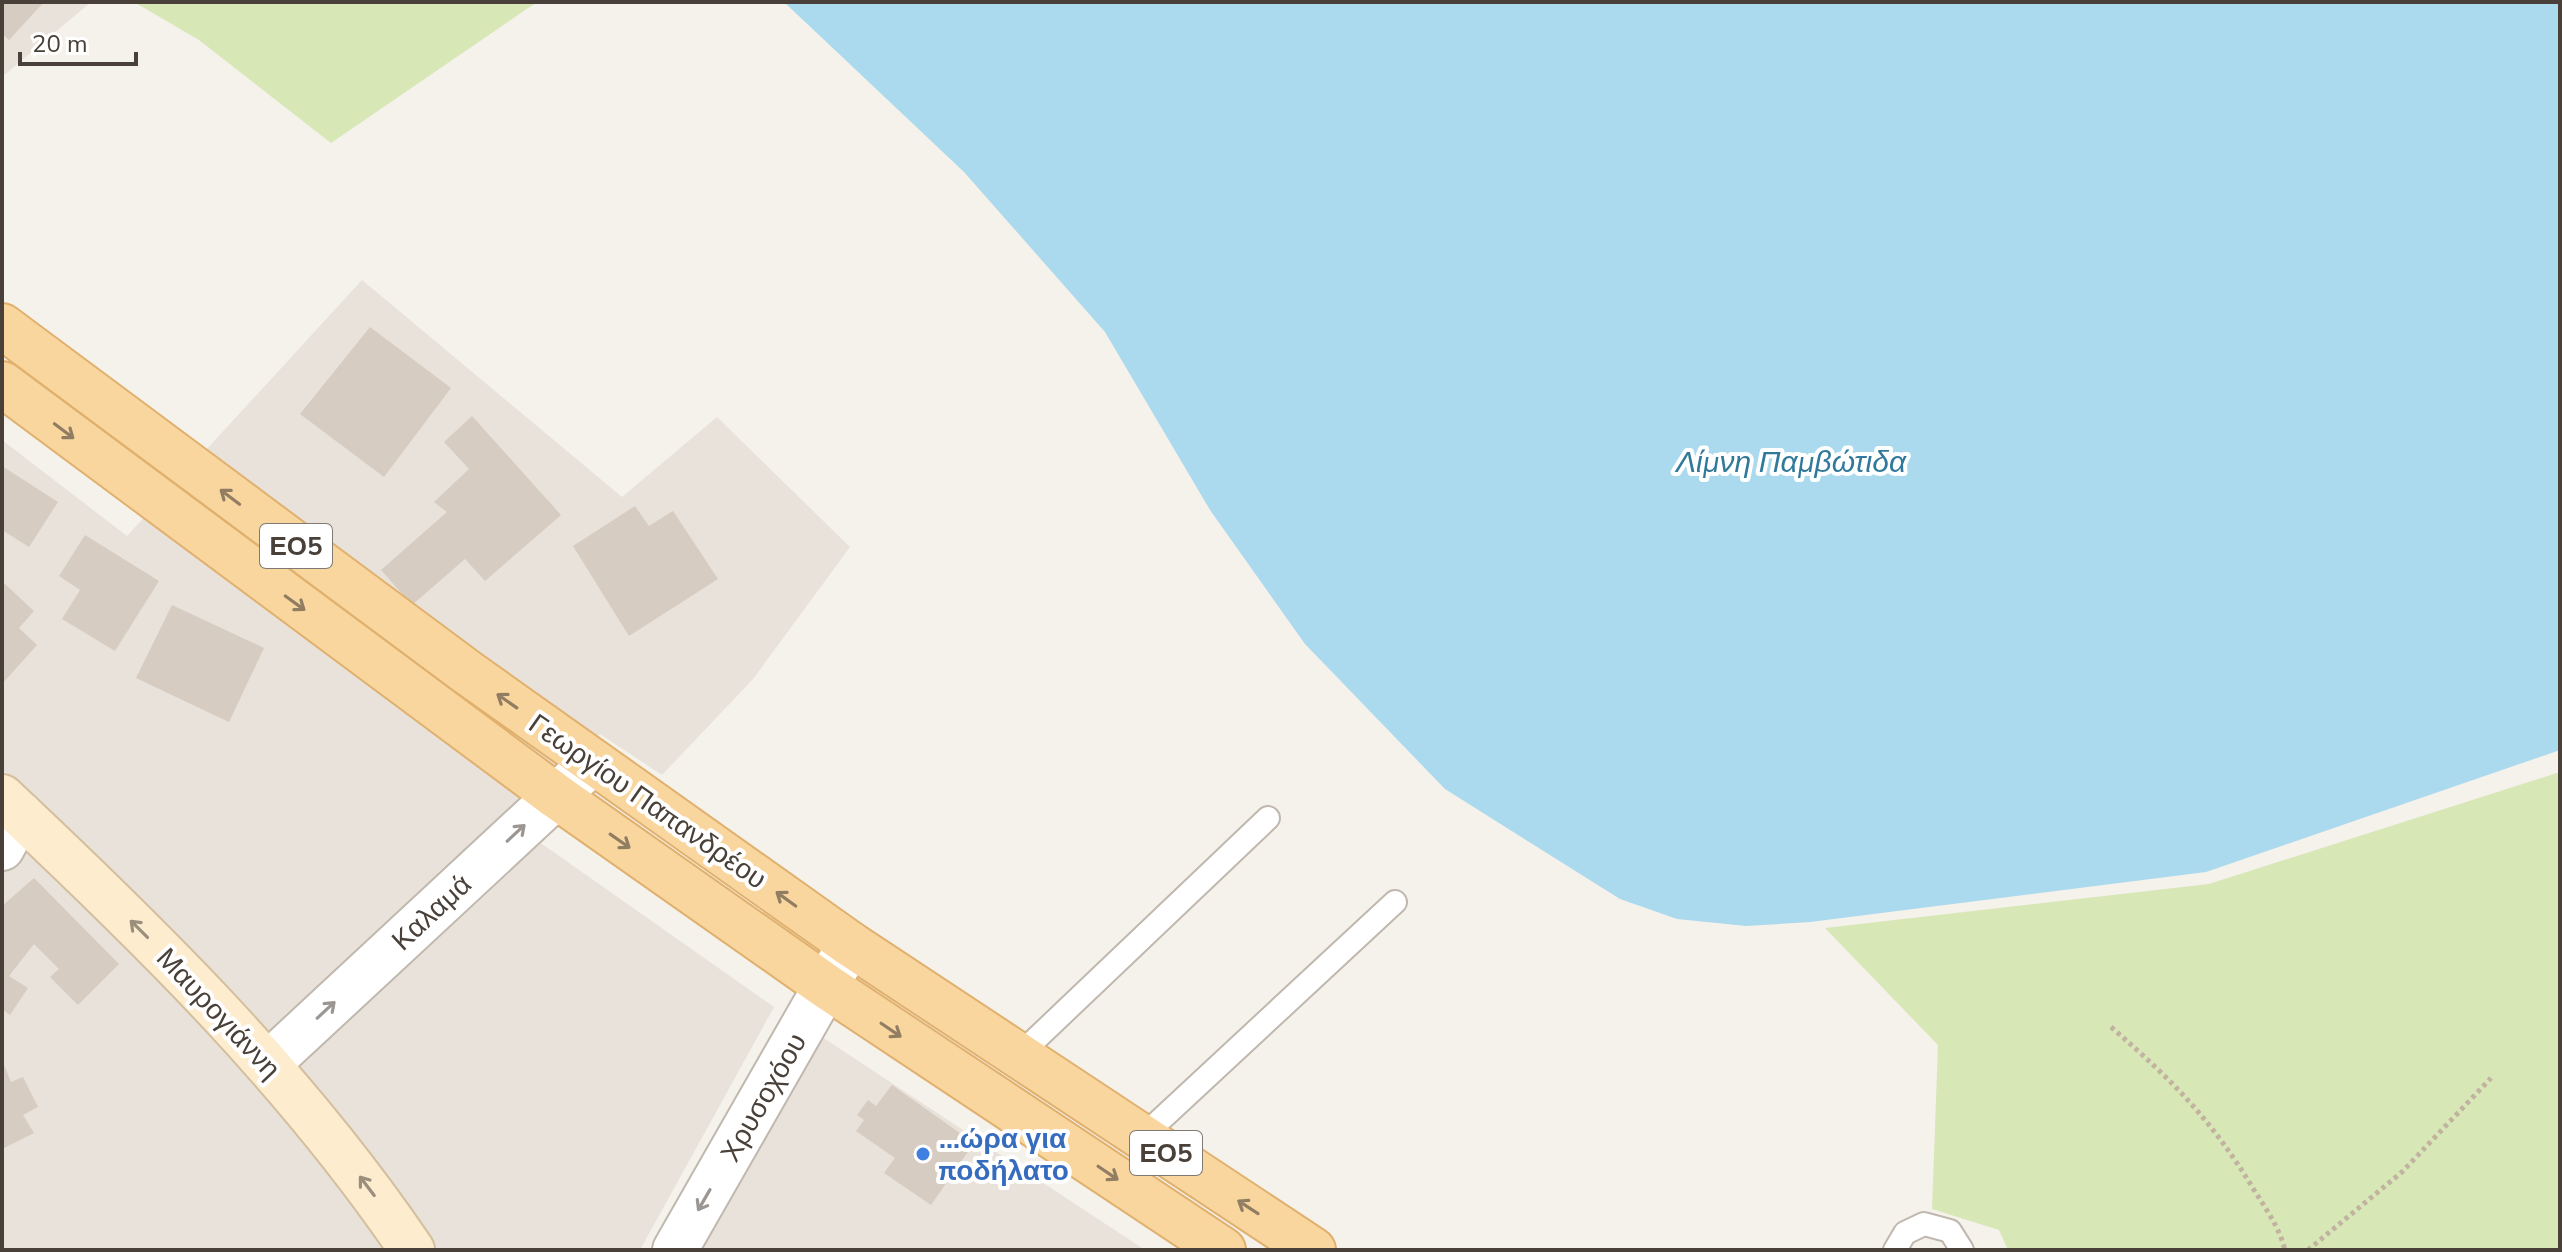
<svg xmlns="http://www.w3.org/2000/svg" width="2562" height="1252" font-family="'Nunito Sans',sans-serif">
	<style>
		.residential { fill: #e9e2da }
		.green { fill: #d7e7b6 }
		.water { fill: #abdaee }
		.building { fill: #d6ccc1 }
		.lines { fill: none; stroke-linecap: round; stroke-linejoin: round }
		.service-casing { stroke: #c0b8ae; stroke-width: 26 }
		.minor-casing { stroke: #c0b8ae; stroke-width: 48 }
		.secondary-casing { stroke: #d3bf9d; stroke-width: 48 }
		.primary-casing { stroke: #e0b16e; stroke-width: 48 }
		.path { stroke: #c2b2a0; stroke-width: 5; stroke-dasharray: 4 4; stroke-linecap: butt }
		.service { stroke: #fff; stroke-width: 22 }
		.minor { stroke: #fff; stroke-width: 44 }
		.secondary { stroke: #fdecce; stroke-width: 44 }
		.primary { stroke: #fad69f; stroke-width: 44 }
		.oneway { stroke: #907d62 }
		.oneway2 { stroke: #9b9692 }
		.oneway3 { stroke: #9a8e7c }
		.shop-dot { fill: #3f7fe0; stroke: #fff; stroke-width: 3 }
		.labels { text-anchor: middle; stroke-width: 8; stroke-linejoin: round; paint-order: stroke }
		.shield { fill: #fff; stroke: #807a74; stroke-width: 2 }
		.shield-label { font-size: 26px; font-weight: bold; fill: #494139 }
		.street-label { font-size: 28px; fill: #494139; stroke: #fff }
		.shop-label { font-size: 28px; font-weight: bold; fill: #366cbe; stroke: #fff; text-anchor: start }
		.water-label { font-size: 30px; font-style: italic; fill: #30799a; stroke: #fff }
	</style>
	<rect width="100%" height="100%" fill="#f5f1eb"/>
	<path class="residential" d="M2,2h89l-89,75z
		M362,280l260,217 95,-80 133,130 -97,132 -91,96 -62,-41 -95,84 269,189 -134,243h-638v-810l125,96z
		M822,1037l323,213h-446z"/>
	<path class="green" d="M134,2h403l-206,141 -132,-103z
		M2560,772v478h-552l-9,-20 -67,-21 6,-164 -113,-117 384,-44z"/>
	<path class="water" d="M784,2h1776v748l-354,122 -396,50 -64,4 -69,-7 -57,-20 -175,-110 -140,-145 -95,-134 -105,-178 -141,-160z"/>
	<path class="building" d="M2,2h42l-35,38 -7,-6z
		M370,327l81,61 -67,89 -84,-63z
		M472,416l89,99 -76,66 -20,-22 -53,46 -31,-35 66,-58 -13,-10 35,-33 -25,-27z
		M2,466l56,36 -29,45 -27,-17z
		M635,506l14,20 24,-15 45,68 -89,57 -56,-90z
		M85,535l74,46 -44,70 -53,-32 18,-29 -21,-14z
		M4,583l30,28 -15,17 18,17 -35,39z
		M172,605l92,43 -35,74 -93,-44z
		M34,878l85,86 -41,41 -28,-28 9,-8 -25,-25 -25,32 19,12 -18,27 -8,-6v-103z
		M2,1060l9,22 12,-5 15,30 -15,8 11,18 -32,16z
		M892,1085l82,58 -43,62 -47,-32 11,-15 -39,-27 8,-11 -7,-5 11,-15 8,6z"/>
	<g class="lines">
		<defs>
			<path id="service" d="M1018,1056l250,-238
				M1142,1137l253,-235
				M1895,1250l10,-17 19,-9 26,7 12,19"/>
			<path id="minor" d="M2,848l18,-34
				M269,1063l324,-301
				M675,1250l175,-306"/>
			<path id="secondary" d="M2,797c149,140 295,283 410,453"/>
			<path id="primary" d="M2,326l465,346 383,272 463,306
				M2,384l554,412 270,190 397,264"/>
		</defs>
		<use href="#service" class="service-casing"/>
		<use href="#minor" class="minor-casing"/>
		<use href="#secondary" class="secondary-casing"/>
		<use href="#primary" class="primary-casing"/>
		<path class="path" d="M2111,1027c61,53 101,93 143,163 12,19 25,37 31,60
			M2308,1250l94,-78 89,-94"/>
		<use href="#service" class="service"/>
		<use href="#minor" class="minor"/>
		<use href="#secondary" class="secondary"/>
		<use href="#primary" class="primary"/>
	</g>
	<defs><path id="oneway-shaft" d="M-6 0H5M1.5-3L5.5 0L1.5 3" fill="none" stroke-width="1.6" stroke-linecap="round" stroke-linejoin="round" transform="scale(2)"/></defs>
	<g class="oneway">
		<use href="#oneway-shaft" transform="translate(64 431) rotate(37)"/>
		<use href="#oneway-shaft" transform="translate(230 497) rotate(-143)"/>
		<use href="#oneway-shaft" transform="translate(295 603) rotate(36)"/>
		<use href="#oneway-shaft" transform="translate(507 701) rotate(-145)"/>
		<use href="#oneway-shaft" transform="translate(620 841) rotate(35)"/>
		<use href="#oneway-shaft" transform="translate(786 899) rotate(-144)"/>
		<use href="#oneway-shaft" transform="translate(891 1030) rotate(34)"/>
		<use href="#oneway-shaft" transform="translate(1108 1173) rotate(34)"/>
		<use href="#oneway-shaft" transform="translate(1248 1207) rotate(-147)"/>
	</g>
	<g class="oneway2">
		<use href="#oneway-shaft" transform="translate(516 833) rotate(-43)"/>
		<use href="#oneway-shaft" transform="translate(326 1010) rotate(-43)"/>
		<use href="#oneway-shaft" transform="translate(704 1200) rotate(120)"/>
	</g>
	<g class="oneway3">
		<use href="#oneway-shaft" transform="translate(139 929) rotate(-135)"/>
		<use href="#oneway-shaft" transform="translate(367 1186) rotate(-127)"/>
	</g>
	<circle class="shop-dot" cx="923" cy="1154" r="8"/>
	<g class="labels">
		<g class="shield">
			<rect x="260" y="524" width="72" height="44" rx="6"/>
			<rect x="1130" y="1131" width="72" height="44" rx="6"/>
		</g>
		<g class="shield-label">
			<text x="296" y="555">ΕΟ5</text>
			<text x="1166" y="1162">ΕΟ5</text>
		</g>
		<g class="street-label">
			<text transform="translate(648 801) rotate(35)" y="10">Γεωργίου Παπανδρέου</text>
			<text transform="translate(431 912) rotate(-43)" y="10">Καλαμά</text>
			<text transform="translate(219 1013) rotate(47)" y="10">Μαυρογιάννη</text>
			<text transform="translate(763 1097) rotate(-60)" y="10">Χρυσοχόου</text>
		</g>
		<g class="shop-label">
			<text x="939" y="1148">...ώρα για<tspan x="939" dy="32">ποδήλατο</tspan></text>
		</g>
		<g class="water-label">
			<text x="1791" y="472">Λίμνη Παμβώτιδα</text>
		</g>
	</g>
	<rect width="2562" height="1252" fill="none" stroke="#494139" stroke-width="8"/>
	<path d="M20 52v12h116v-12" fill="none" stroke="#494139" stroke-width="4"/>
	<text x="32" y="52" font-size="24" fill="#494139" stroke="#ffffff" stroke-width="6" paint-order="stroke">20 m</text>
</svg>
